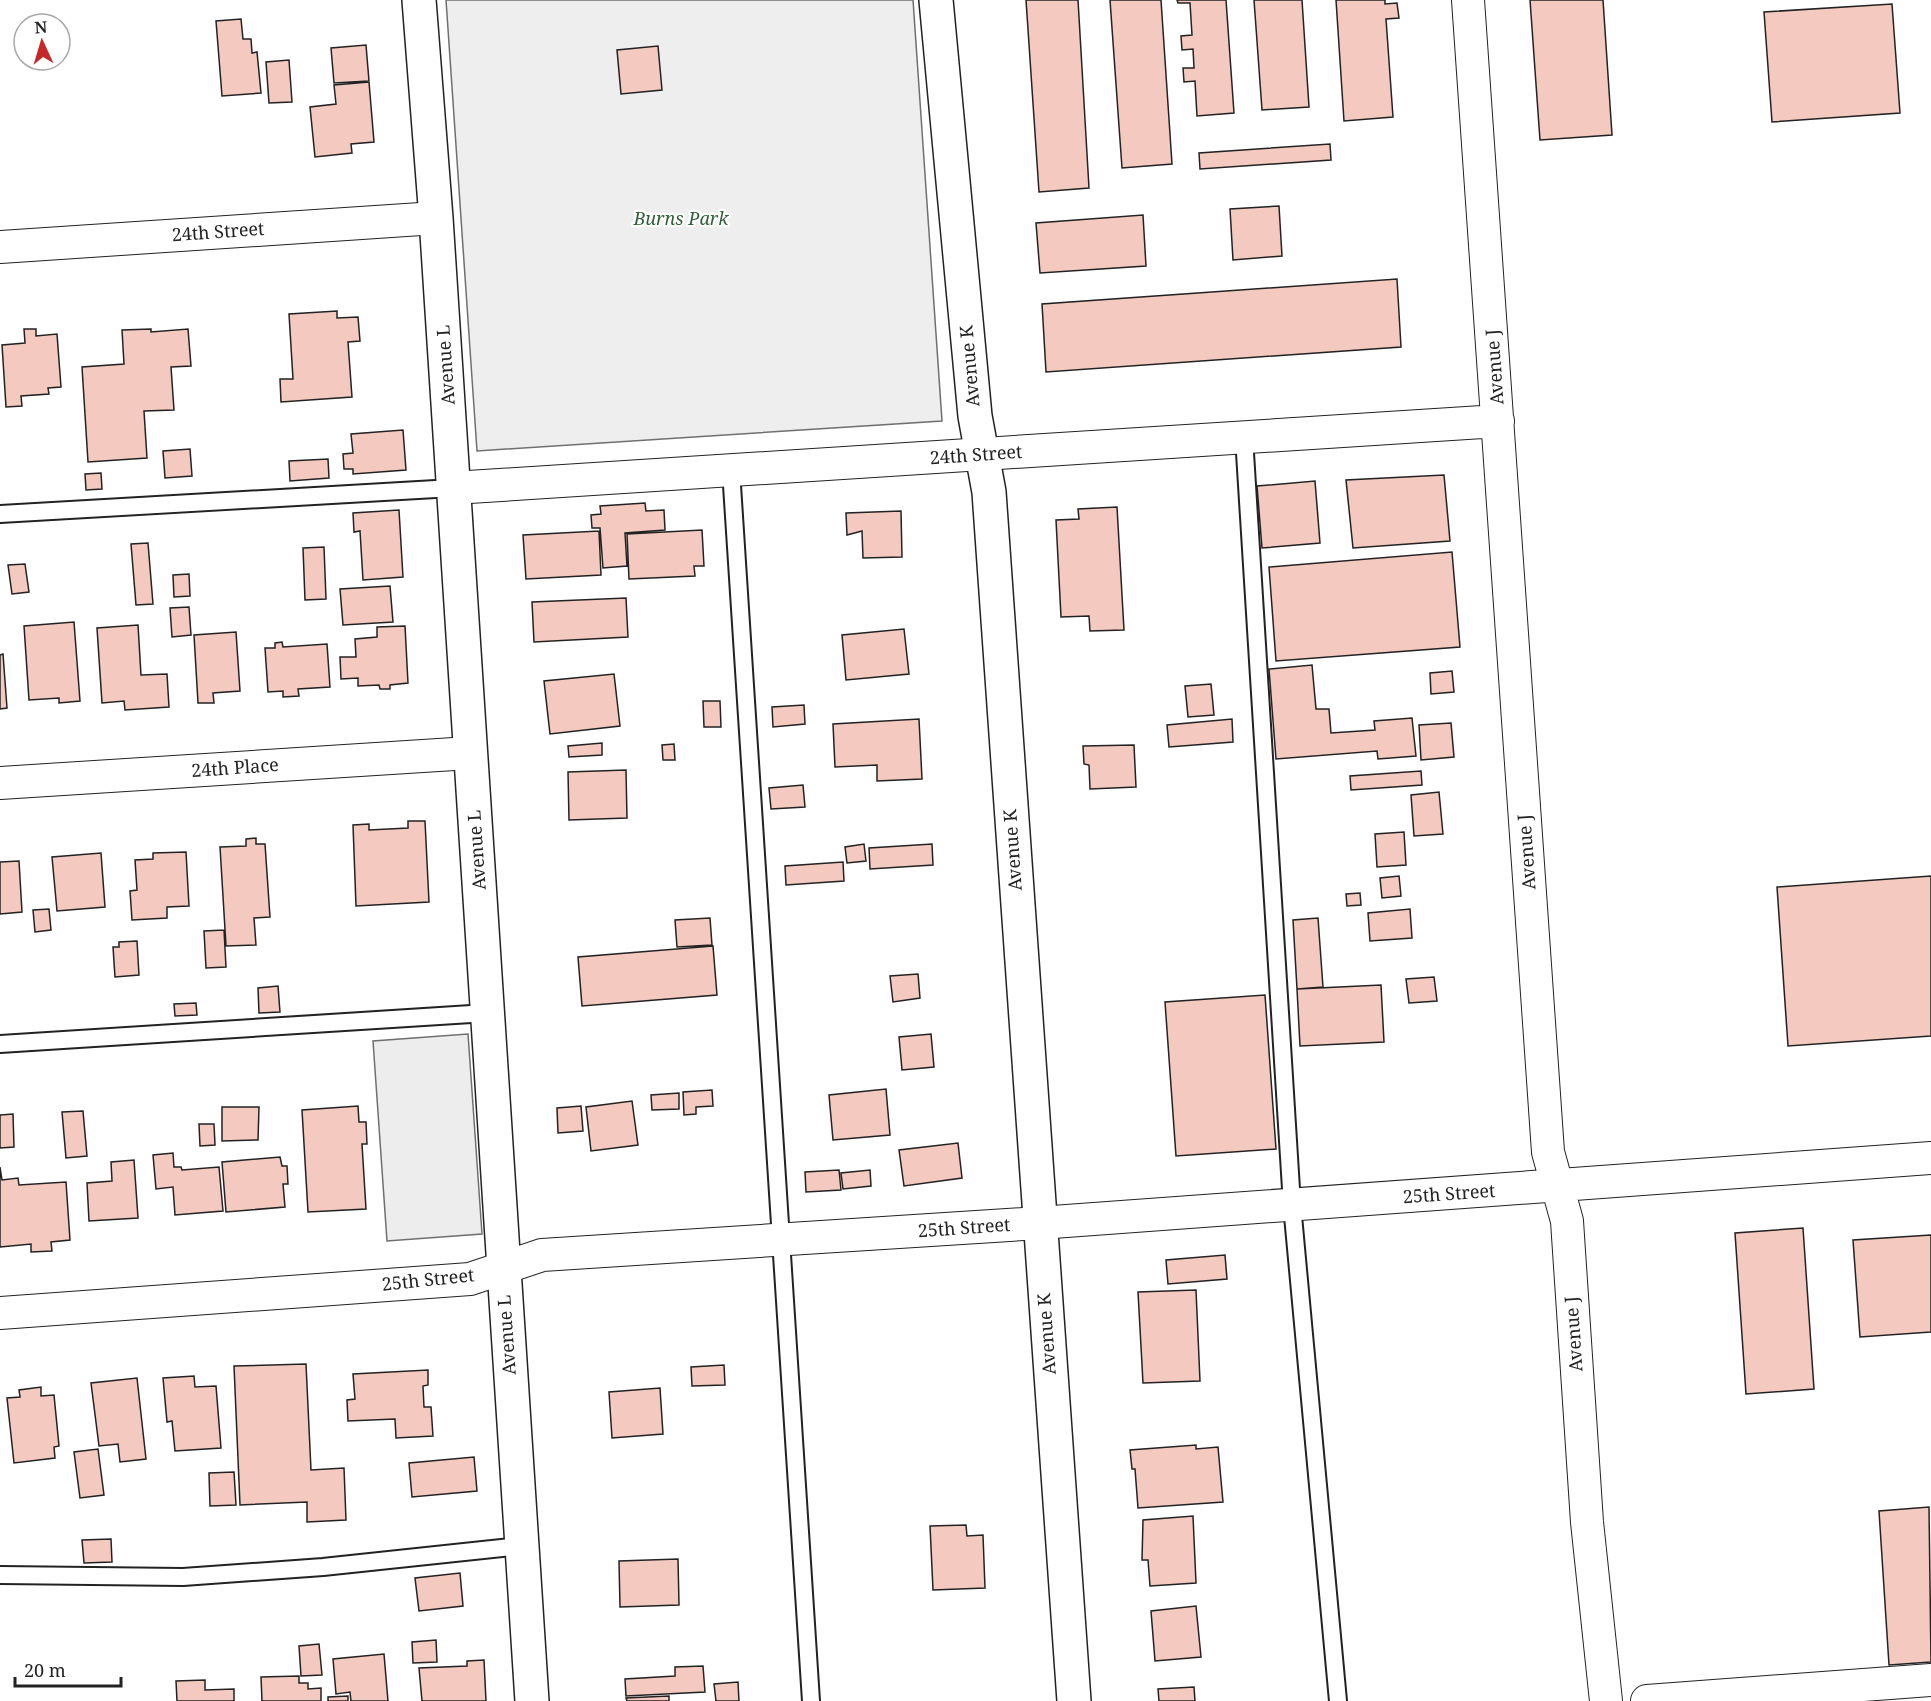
<svg xmlns="http://www.w3.org/2000/svg" width="1931" height="1701" font-family="'Noto Serif',serif">
	<style>
		.green { fill: #eee; stroke: #6f6f6f; stroke-width: 1.5 }
		.parking { fill: #ededed; stroke: #6f6f6f; stroke-width: 1.5 }
		.building { fill: #f3c9c0; stroke: #222; stroke-width: 1.5 }
		.lines { fill: none; stroke-linecap: round; stroke-linejoin: round }
		.lane-casing { stroke: #222; stroke-width: 20 }
		.street-casing { stroke: #222; stroke-width: 34 }
		.secondary-casing { stroke: #222; stroke-width: 36 }
		.lane { stroke: #fff; stroke-width: 16 }
		.street { stroke: #fff; stroke-width: 32 }
		.secondary { stroke: #fff; stroke-width: 33 }
		.labels { text-anchor: middle; stroke-width: 4.5; stroke-linejoin: round; paint-order: stroke }
		.park-label { font-size: 18px; font-style: italic; fill: #2f5e38; stroke: #fff }
		.street-label { font-size: 18px; fill: #222; stroke: #fff }
	</style>
	<rect width="100%" height="100%" fill="#fff"/>
	<path class="green" d="M446,0h467l29,421 -465,30z"/>
	<path class="parking" d="M468,1034l14,200 -95,7 -14,-200z"/>
	<path class="building" d="M1026,0h52l11,188 -50,4z
		M1110,0h51l11,164 -50,4z
		M1177,0h49l8,113 -37,3 -2,-35 -11,1 -1,-14h11l-1,-19 -11,1 -1,-14 11,-1 -2,-32h-12z
		M1254,0h48l7,107 -47,3z
		M1336,0h49v4l12,-1 2,15 -13,1 7,98 -49,4z
		M1530,0h73l9,135 -72,5z
		M1892,4l8,109 -128,9 -8,-110z
		M241,19l2,20h8l1,14 5,-1 4,41 -39,3 -6,-75z
		M366,45l3,36 -35,2 -3,-35z
		M658,46l4,44 -41,4 -4,-44z
		M289,60l3,42 -23,1 -3,-41z
		M369,82l5,60 -23,2 1,9 -37,4 -5,-50 26,-3 -2,-19z
		M1330,144l1,16 -131,9 -1,-16z
		M1279,206l3,50 -49,4 -3,-51z
		M1143,215l3,51 -106,7 -4,-50z
		M1397,279l4,68 -355,25 -4,-68z
		M337,311v7l21,-1 2,24 -12,1 4,55 -71,5 -1,-23h13l-4,-65z
		M24,329h12v7l21,-2 4,53 -13,1 1,6 -28,2 1,10 -16,1 -4,-62 23,-2z
		M151,329v3l37,-3 3,37 -20,1 3,43 -30,1 3,47 -59,4 -6,-95 42,-3 -2,-34z
		M403,430l3,40 -53,4v-5h-9l-1,-15 10,-1 -2,-19z
		M190,449l2,27 -27,2 -2,-27z
		M328,459l1,19 -39,3 -1,-20z
		M101,473l1,16 -16,1 -1,-16z
		M1444,475l6,66 -97,7 -7,-68z
		M1315,481l5,62 -58,5 -5,-62z
		M645,503l1,8 18,-1 1,20 -40,3 2,33 -24,2 -3,-40h-8l-1,-13 10,-1 -1,-8z
		M1117,507l7,123 -34,1 -1,-15 -28,1 -5,-97 23,-1 -1,-10z
		M399,510l4,67 -40,3 -3,-49 -6,1 -1,-19z
		M901,511l1,46 -39,1 -1,-27 -15,4 -1,-22z
		M702,530l2,36h-10l1,10 -66,3 -2,-45z
		M599,531l2,44 -75,4 -3,-44z
		M148,543l5,61 -17,1 -5,-61z
		M324,547l2,52 -21,1 -2,-52z
		M1452,552l8,95 -184,14 -7,-94z
		M25,564l4,28 -17,2 -4,-29z
		M189,574l1,22 -16,1 -1,-22z
		M390,586l3,36 -50,3 -3,-36z
		M626,598l2,39 -94,5 -2,-40z
		M189,607l2,28 -19,2 -2,-29z
		M74,622l6,79 -21,2v-5l-30,2 -5,-74z
		M138,625l3,50 26,-1 2,33 -44,3 -1,-9 -22,2 -5,-75z
		M405,626l3,57 -18,2v4h-10l-1,-4 -21,1v-8l-17,1 -1,-22h16l-1,-18 22,-2v-10z
		M904,629l5,45 -63,6 -4,-45z
		M236,632l4,59 -27,2 1,10h-16l-4,-68z
		M282,642l1,5 44,-3 3,43 -32,2 1,7 -16,1v-6l-15,1 -3,-44h10v-5z
		M3,654l4,54 -7,1v-54z
		M1312,665l4,44h13l2,24 44,-3 -1,-9 38,-3 4,38 -38,3 -1,-8 -101,8 -7,-90z
		M1452,671l2,21 -23,2 -1,-21z
		M614,674l6,52 -70,8 -6,-53z
		M1211,684l3,31 -26,2 -3,-31z
		M703,701h17l1,26h-17z
		M804,705l1,19 -32,3 -1,-20z
		M919,719l3,60 -45,2v-16l-42,2 -2,-43z
		M1232,719l1,23 -64,5 -2,-22z
		M1451,723l3,34 -33,3 -2,-35z
		M602,743v12l-33,2 -1,-11z
		M674,744l1,16h-12l-1,-15z
		M1134,745l2,42 -46,2 -1,-24 -5,-1 -1,-18z
		M626,770l1,48 -58,2 -1,-48z
		M1421,771l1,14 -71,5 -1,-14z
		M803,785l2,22 -34,2 -2,-21z
		M1439,792l4,42 -29,2 -3,-41z
		M408,821h17l4,81 -73,4 -3,-81 16,-1v6l39,-2z
		M1404,832l2,33 -29,2 -2,-33z
		M256,838v6h9l5,73 -16,1 2,27 -30,1 -6,-99 26,-1v-7z
		M864,844l2,17 -19,2 -2,-16z
		M932,844l1,21 -63,4 -1,-21z
		M186,852l3,54 -22,1v11l-35,2 -2,-29 7,-1 -2,-30 18,-1v-6z
		M101,853l4,54 -48,4 -5,-54z
		M19,861l3,51 -22,2v-52z
		M843,862l1,19 -58,4 -1,-19z
		M1399,876l2,20 -19,2 -2,-20z
		M1931,876v160l-143,10 -11,-159z
		M1360,893l1,12 -14,1 -1,-12z
		M49,909l2,21 -16,2 -2,-22z
		M1410,909l2,29 -42,3 -2,-28z
		M710,918l2,27 -35,2 -2,-27z
		M1318,918l5,69 -26,2 -4,-69z
		M224,930l2,37 -20,1 -2,-37z
		M137,941l2,34 -24,2 -2,-30h6v-5z
		M713,946l4,49 -135,11 -4,-49z
		M918,974l2,24 -27,4 -3,-26z
		M1434,977l3,24 -28,2 -3,-24z
		M1381,985l3,57 -84,4 -3,-57z
		M278,986l2,26 -21,1 -1,-25z
		M1265,995l11,154 -100,7 -11,-154z
		M196,1003l1,12 -22,1 -1,-12z
		M931,1034l3,33 -32,3 -3,-33z
		M886,1089l4,46 -57,5 -4,-45z
		M712,1090l1,16 -17,1v7l-12,1 -1,-23z
		M679,1093v16l-27,1 -1,-15z
		M632,1101l6,44 -47,6 -5,-44z
		M358,1106l1,16h7l1,22h-5l4,65 -58,3 -6,-102z
		M581,1106l2,25 -25,2 -1,-25z
		M222,1107h37l-1,33 -36,1z
		M83,1111l4,45 -21,2 -4,-46z
		M13,1114l1,33 -14,1v-33z
		M199,1124h15l1,21 -15,1z
		M958,1143l4,35 -58,8 -5,-36z
		M173,1153l1,14h7l1,3 37,-3 4,44 -48,4 -2,-28 -17,2 -3,-34z
		M280,1157l2,9h5l1,18h-5l2,23 -59,5 -4,-50z
		M134,1160l4,58 -49,3 -2,-38 25,-2 -1,-19z
		M0,1167l2,13 16,-2 1,7 47,-3 4,58 -19,2 1,9 -21,1v-8l-31,3z
		M839,1170l2,20 -35,2 -1,-20z
		M870,1170l1,16 -28,3 -2,-16z
		M1803,1228l11,161 -68,5 -11,-161z
		M1931,1235v97l-71,5 -7,-97z
		M1225,1255l2,24 -59,5 -2,-24z
		M1196,1290l4,91 -57,2 -5,-91z
		M306,1364l5,106 33,-2 2,52 -39,2v-20l-67,3 -6,-139z
		M724,1365l1,20 -33,1 -1,-19z
		M428,1370v15l-5,1 1,21h7l2,29 -37,2 -1,-19 -47,2 -1,-21 8,-1 -2,-25z
		M194,1376l1,11 21,-1 5,62 -46,3 -3,-30 -5,1 -4,-44z
		M137,1378l9,81 -26,3 -2,-18 -19,2 -8,-63z
		M41,1387v9l13,-1 5,51 -5,1 1,11 -41,5 -7,-65 13,-1 -1,-7z
		M660,1388l3,46 -51,4 -3,-46z
		M1196,1445v4l22,-2 5,55 -85,6 -3,-39h-3l-2,-19z
		M98,1449l6,46 -24,3 -6,-46z
		M474,1457l3,34 -65,6 -3,-34z
		M234,1472l2,33 -26,1 -1,-33z
		M1929,1507l2,155 -42,3 -10,-154z
		M1193,1516l3,67 -46,3 -2,-26h-6l1,-40z
		M966,1525l1,11 16,-1 2,53 -52,2 -3,-64z
		M111,1539l1,23 -28,1 -2,-23z
		M678,1559l1,46 -59,2 -1,-46z
		M460,1573l3,33 -44,5 -4,-33z
		M1196,1606l5,51 -46,4 -4,-50z
		M436,1640l1,22 -24,1 -1,-21z
		M319,1644l3,31 -21,1 -2,-30z
		M384,1654l4,47h-37l-1,-9 -14,2 -3,-35z
		M484,1660l2,41h-64l-3,-33 48,-2v-5z
		M703,1666l2,26 -79,4 -1,-17 50,-3v-9z
		M299,1676v7h9v6l13,-1v13h-59l-1,-24z
		M205,1680v10l29,-1v12h-57l-1,-20z
		M738,1682l1,19h-23l-2,-17z
		M1194,1687l1,14h-36l-1,-12z
		M348,1696v5h-20v-4z
		M669,1696v5h-42l-1,-3z"/>
	<g class="lines">
		<defs>
			<path id="lane" d="M1244,437l48,768 46,496
				M731,470l80,1231
				M0,514l453,-26
				M0,1044l487,-31
				M0,1575l183,2 140,-10 198,-21"/>
			<path id="street" d="M1468,0l80,1152 19,69 20,301 19,179
				M0,247l436,-29
				M453,488l1045,-67
				M0,783l470,-30
				M0,1313l470,-34 72,-24 497,-32 892,-65
				M1647,1701l284,-21"/>
			<path id="secondary" d="M419,0l17,218 96,1483
				M936,0l39,416 14,76 85,1209"/>
		</defs>
		<use href="#lane" class="lane-casing"/>
		<use href="#street" class="street-casing"/>
		<use href="#secondary" class="secondary-casing"/>
		<use href="#lane" class="lane"/>
		<use href="#street" class="street"/>
		<use href="#secondary" class="secondary"/>
	</g>
	<g class="labels">
		<g class="park-label">
			<text x="681" y="225">Burns Park</text>
		</g>
		<g class="street-label">
			<text transform="translate(218 232) rotate(-4)" y="6">24th Street</text>
			<text transform="translate(446 365) rotate(-94)" y="6">Avenue L</text>
			<text transform="translate(970 366) rotate(-95)" y="6">Avenue K</text>
			<text transform="translate(1495 367) rotate(-94)" y="6">Avenue J</text>
			<text transform="translate(976 455) rotate(-4)" y="6">24th Street</text>
			<text transform="translate(235 768) rotate(-4)" y="6">24th Place</text>
			<text transform="translate(477 850) rotate(-94)" y="6">Avenue L</text>
			<text transform="translate(1013 850) rotate(-94)" y="6">Avenue K</text>
			<text transform="translate(1527 852) rotate(-94)" y="6">Avenue J</text>
			<text transform="translate(1449 1194) rotate(-4)" y="6">25th Street</text>
			<text transform="translate(964 1228) rotate(-4)" y="6">25th Street</text>
			<text transform="translate(428 1280) rotate(-6)" y="6">25th Street</text>
			<text transform="translate(1047 1334) rotate(-94)" y="6">Avenue K</text>
			<text transform="translate(1574 1334) rotate(-94)" y="6">Avenue J</text>
			<text transform="translate(507 1335) rotate(-94)" y="6">Avenue L</text>
		</g>
	</g>
	<g transform="translate(42 42) rotate(356)"><circle r="28" fill="#ffffff" stroke="#a7a7a7" stroke-width="1.5"/>
	<path d="M0-4.5L10 22L0 15L-10 22Z" fill="#c62828"/>
	<text y="-9" font-size="16" font-weight="bold" text-anchor="middle" fill="#222222">N</text>
	</g>
	<path d="M15 1677v9h106v-9" fill="none" stroke="#222222" stroke-width="3"/>
	<text x="24" y="1677" font-size="18" fill="#222222" stroke="#ffffff" stroke-width="4.5" paint-order="stroke">20 m</text>
</svg>
